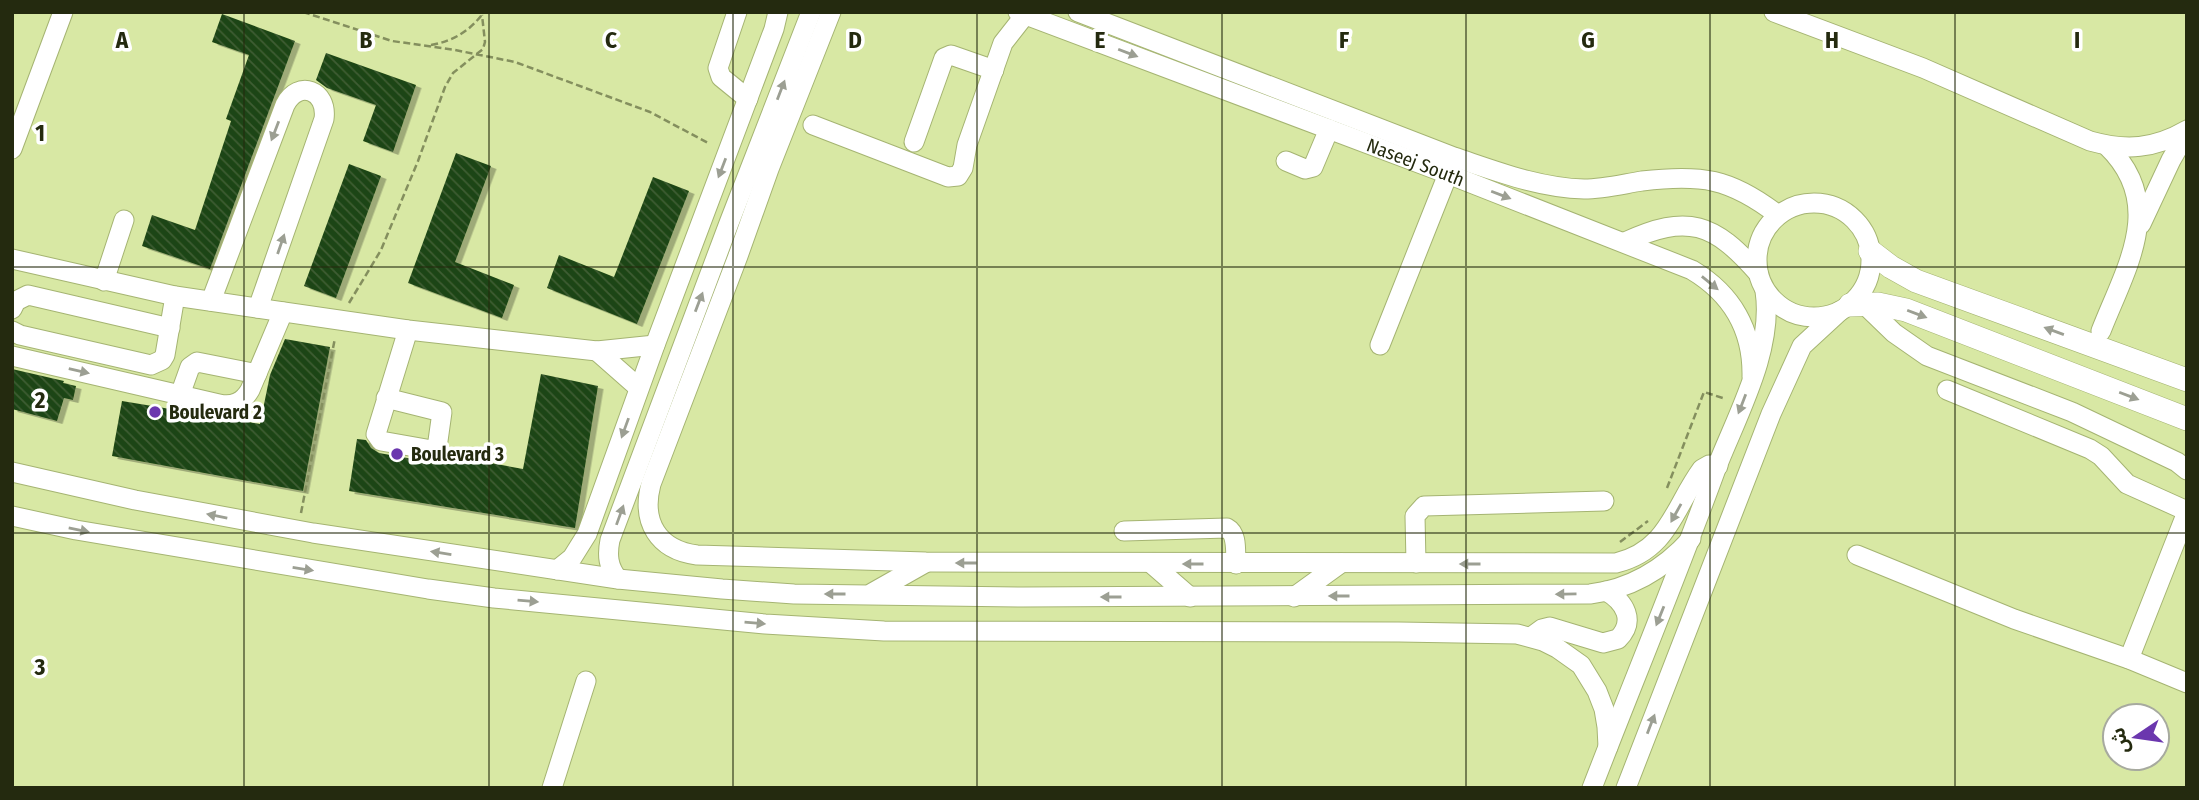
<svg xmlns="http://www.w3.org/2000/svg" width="2199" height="800" font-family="'Fira Sans Condensed','Noto Sans Arabic',sans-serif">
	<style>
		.building { fill: url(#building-back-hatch); filter: url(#shadow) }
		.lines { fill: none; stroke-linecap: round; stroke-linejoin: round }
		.minor-casing { stroke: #a5b472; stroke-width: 21 }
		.major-casing { stroke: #a5b472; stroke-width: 24 }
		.path { stroke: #848f5e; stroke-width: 2.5; stroke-dasharray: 7 3.5; stroke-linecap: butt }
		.minor { stroke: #fff; stroke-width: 19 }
		.major { stroke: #fff; stroke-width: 23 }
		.oneway { fill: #9c9f93 }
		.grid { fill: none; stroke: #242a0f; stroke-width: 2; stroke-opacity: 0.55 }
		.poi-dot { fill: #6b37ae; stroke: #fff; stroke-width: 2.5 }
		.labels { text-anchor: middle; stroke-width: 7; stroke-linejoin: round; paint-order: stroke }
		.street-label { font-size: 19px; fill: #242a0f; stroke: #fff }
		.poi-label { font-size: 19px; font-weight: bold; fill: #242a0f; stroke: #fff; text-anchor: start }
		.grid-label { font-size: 23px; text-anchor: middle; font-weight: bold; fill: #242a0f; stroke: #fff; stroke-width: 7; stroke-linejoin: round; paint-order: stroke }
	</style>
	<defs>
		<pattern id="building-back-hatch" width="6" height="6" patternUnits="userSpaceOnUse" patternTransform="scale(1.75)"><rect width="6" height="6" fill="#1e4513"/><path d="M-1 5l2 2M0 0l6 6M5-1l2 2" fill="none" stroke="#3e5d34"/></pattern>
		<filter id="shadow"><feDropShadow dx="5.5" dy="3" stdDeviation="0" flood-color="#0004"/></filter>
	</defs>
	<rect width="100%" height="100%" fill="#d8e8a4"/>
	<path class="building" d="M222,14l73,27 -85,228 -68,-23 10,-31 43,15 36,-109 -5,-2 23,-64 -37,-13z
		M326,53l90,32 -23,67 -30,-11 13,-36 -49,-17 -11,-8z
		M456,153l35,13 -36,96 59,23 -12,33 -94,-35z
		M349,164l32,12 -45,122 -32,-12z
		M653,177l36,14 -52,133 -90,-36 12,-33 55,22z
		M285,339l45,8 -27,144 -191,-35 10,-55 138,23 10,-49z
		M12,369l52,12 -1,2 13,3 -3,14 -9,-2 -7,23 -45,-12z
		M541,374l57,12 -23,142 -226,-37 8,-52 9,1 5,8 8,5 51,9 12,-3 5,-4 76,14z"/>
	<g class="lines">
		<defs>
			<g id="minor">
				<path d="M737,12l-19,56 3,9 27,22"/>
				<path d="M831,12l-62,157 -31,87 -87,228c-10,38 7,66 46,71l229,7 690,1c53,-13 58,-56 86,-94l7,-4 9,1"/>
				<path id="s1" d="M1018,12l430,162 244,96c40,24 61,60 60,107"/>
				<path d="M1078,12l376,145c42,14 85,31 130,32 20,0 39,-5 58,-8 59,-7 88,-3 136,34"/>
				<path d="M1774,12l149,56 167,73c36,10 64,8 97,-11"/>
				<path d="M813,125l135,52 10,-1 5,-8 4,-23 36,-102 22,-28"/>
				<path d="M914,142l30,-84 7,-3 43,15"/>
				<path d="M12,149l51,-137"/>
				<path d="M1286,161l19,8 8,-2 16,-38"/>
				<circle cx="1814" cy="260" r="57"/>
				<path d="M2141,224l30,-64 16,-28"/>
				<path d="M1625,242c63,-29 89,-19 133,31"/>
				<path d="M12,259l163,37 233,34 189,21 58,-6"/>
				<path d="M104,281l20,-61"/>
				<path d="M211,301l74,-196c13,-26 43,-15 39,14l-66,189"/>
				<path d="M1864,304l30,29 33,23 145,56 105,50 10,8"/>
				<path d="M12,309l4,-8 12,-6 142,33"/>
				<path d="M12,331l8,4 131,30 11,-5 3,-5 10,-59"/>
				<path d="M2101,331c25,-64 66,-127 6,-185"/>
				<path d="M1380,345l68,-171"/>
				<path d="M597,351l42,37"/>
				<path d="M12,356l207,48c14,3 24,-2 31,-14l33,-78"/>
				<path d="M1947,390l143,59 11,7 26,28 60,27"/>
				<path d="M180,395l10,-28 7,-5 60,12"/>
				<path d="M386,398l56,14 -5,36 -5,2 -51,-9 -5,-7 32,-104"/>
				<path d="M12,472l123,28 178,33 305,46 104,10 72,5 229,3 567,-3c40,-5 74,-25 101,-55"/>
				<path d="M12,516l64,14 352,59 66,9 271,26 119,7 515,1 118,2 26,7 14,7 24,17 16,26 7,18 3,18 1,20"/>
				<path d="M1124,531l103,-3c11,6 8,24 9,36"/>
				<path d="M1857,555l157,64 115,40 58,24"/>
				<path d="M1416,563l-1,-47 9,-10 180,-5"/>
				<path d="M1152,564l38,33"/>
				<path d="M557,570l15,-12 15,-24 68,-189 119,-316 4,-17"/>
				<path d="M618,579c-10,-12 -11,-24 -8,-39l119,-317 82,-211"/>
				<path d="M872,593l53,-30"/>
				<path d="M1294,597l47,-34"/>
				<path d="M1531,637l11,-8 8,-2 53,16 15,-4c18,-18 7,-37 -12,-48"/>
				<path d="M2129,659l58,-147"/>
				<path d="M552,788l34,-107"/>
				<path d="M1592,788c41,-106 85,-212 124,-319 21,-54 58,-119 49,-178"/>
				<path d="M1626,788l145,-374 31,-68 38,-35"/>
			</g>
			<path id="major" d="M1870,251l21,16 25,14 271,99
				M1850,305l28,-1 28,6 281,109"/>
		</defs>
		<use href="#minor" class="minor-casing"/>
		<use href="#major" class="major-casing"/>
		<path class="path" d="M303,12l89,29 63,9 60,12 135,50 60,32
			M431,45c23,-4 40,-15 53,-33
			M349,303l32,-53 37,-89 27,-74 8,-14 30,-24 2,-7 -3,-27
			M1667,488l37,-96 22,7
			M301,513l34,-175
			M1620,542l28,-21"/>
		<use href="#minor" class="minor"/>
		<use href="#major" class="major"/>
	</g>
	<defs><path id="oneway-solid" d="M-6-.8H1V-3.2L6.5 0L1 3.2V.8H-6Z" transform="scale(1.75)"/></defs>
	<g class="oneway">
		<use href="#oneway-solid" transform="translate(1128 53) rotate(21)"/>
		<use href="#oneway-solid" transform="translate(781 90) rotate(-69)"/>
		<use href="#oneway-solid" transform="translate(275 131) rotate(111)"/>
		<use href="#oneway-solid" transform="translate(722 168) rotate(111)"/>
		<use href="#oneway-solid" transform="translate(1501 195) rotate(21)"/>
		<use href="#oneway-solid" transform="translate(281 244) rotate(-71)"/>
		<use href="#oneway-solid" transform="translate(1710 283) rotate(39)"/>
		<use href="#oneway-solid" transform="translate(699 302) rotate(-69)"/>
		<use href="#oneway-solid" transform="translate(1917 314) rotate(21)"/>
		<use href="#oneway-solid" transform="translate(2054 331) rotate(-160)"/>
		<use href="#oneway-solid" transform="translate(79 371) rotate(13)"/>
		<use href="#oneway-solid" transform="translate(2129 396) rotate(21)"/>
		<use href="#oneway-solid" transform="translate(1742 404) rotate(111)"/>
		<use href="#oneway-solid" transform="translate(625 428) rotate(110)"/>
		<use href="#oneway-solid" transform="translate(1676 513) rotate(119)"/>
		<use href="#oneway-solid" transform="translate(620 515) rotate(-70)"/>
		<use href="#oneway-solid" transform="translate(217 516) rotate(-169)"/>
		<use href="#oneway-solid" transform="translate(79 530) rotate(11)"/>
		<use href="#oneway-solid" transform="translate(441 553) rotate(-171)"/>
		<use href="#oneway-solid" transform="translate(966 563) rotate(-180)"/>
		<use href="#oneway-solid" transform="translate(1193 564) rotate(-180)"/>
		<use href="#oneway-solid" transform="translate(1470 564) rotate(-180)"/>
		<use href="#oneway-solid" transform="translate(303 569) rotate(9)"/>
		<use href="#oneway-solid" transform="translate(835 594) rotate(-180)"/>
		<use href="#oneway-solid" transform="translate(1566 594) rotate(179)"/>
		<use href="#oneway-solid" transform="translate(1339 596) rotate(180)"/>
		<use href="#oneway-solid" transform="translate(1111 597) rotate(180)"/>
		<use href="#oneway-solid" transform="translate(528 601) rotate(5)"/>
		<use href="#oneway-solid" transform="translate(1660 616) rotate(112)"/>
		<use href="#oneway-solid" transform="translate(755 623) rotate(5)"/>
		<use href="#oneway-solid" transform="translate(1651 724) rotate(-69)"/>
	</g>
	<path class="grid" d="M244,12v776M489,12v776M733,12v776M977,12v776M1222,12v776M1466,12v776M1710,12v776M1955,12v776M12,267h2175M12,533h2175"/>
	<g class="poi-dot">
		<circle cx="155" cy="412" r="7"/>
		<circle cx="397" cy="454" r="7"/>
	</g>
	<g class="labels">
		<g class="street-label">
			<text dy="7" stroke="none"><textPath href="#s1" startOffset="425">Naseej South</textPath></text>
		</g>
		<g class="poi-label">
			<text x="169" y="419">Boulevard 2</text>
			<text x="411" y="461">Boulevard 3</text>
		</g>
	</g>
	<g class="grid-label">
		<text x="122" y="48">A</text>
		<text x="366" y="48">B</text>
		<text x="611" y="48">C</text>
		<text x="855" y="48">D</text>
		<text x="1100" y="48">E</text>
		<text x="1344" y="48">F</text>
		<text x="1588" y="48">G</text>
		<text x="1832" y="48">H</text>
		<text x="2077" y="48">I</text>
		<text x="40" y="141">1</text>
		<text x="40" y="408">2</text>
		<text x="40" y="675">3</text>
	</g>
	<rect width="2199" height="800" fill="none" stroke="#242a0f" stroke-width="28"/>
	<g transform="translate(2136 737) rotate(257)"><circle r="33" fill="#ffffff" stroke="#a7aa9f" stroke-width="2"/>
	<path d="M0-5L12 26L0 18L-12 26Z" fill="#6b37ae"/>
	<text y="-10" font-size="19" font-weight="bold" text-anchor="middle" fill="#242a0f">ش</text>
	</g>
</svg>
